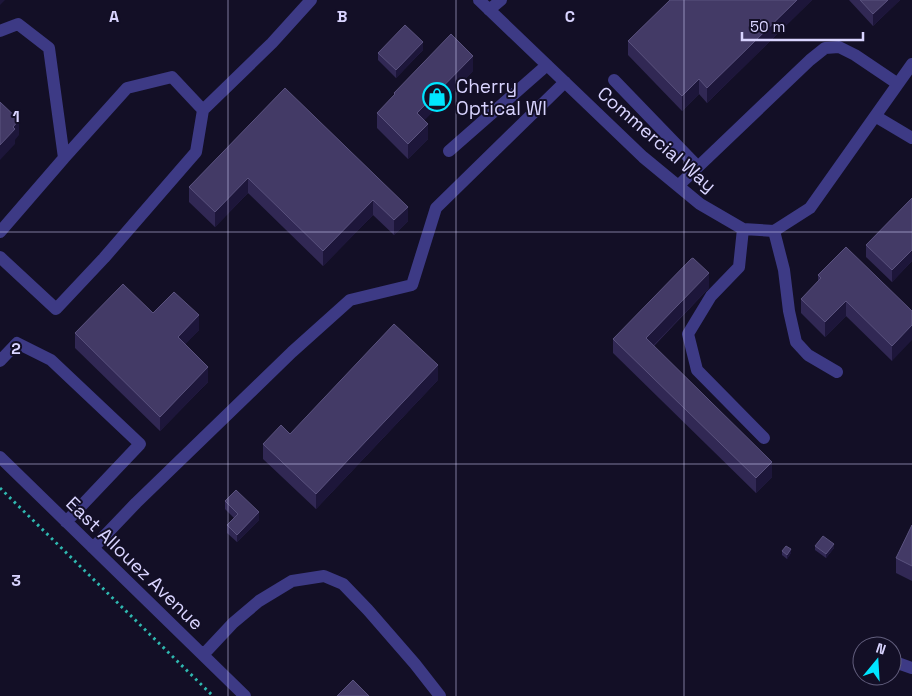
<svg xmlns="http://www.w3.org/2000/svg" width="912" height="696" font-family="'Space Grotesk',sans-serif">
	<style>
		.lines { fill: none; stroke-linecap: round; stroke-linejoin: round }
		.path { stroke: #2fb8b0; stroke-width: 3; stroke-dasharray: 2.5 4; stroke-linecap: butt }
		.minor { stroke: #3d3a85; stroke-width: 12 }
		.wall { fill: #312854 }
		.shaded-wall { fill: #1d163a }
		.building { fill: #433a66; stroke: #5a527e }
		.grid { fill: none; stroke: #d9d4ff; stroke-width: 1; stroke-opacity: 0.55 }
		.labels { text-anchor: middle; stroke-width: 4; stroke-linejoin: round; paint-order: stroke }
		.poi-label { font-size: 19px; fill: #d9d4ff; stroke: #130f26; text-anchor: start }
		.street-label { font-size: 19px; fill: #d9d4ff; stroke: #130f26 }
		.grid-label { font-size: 16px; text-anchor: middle; font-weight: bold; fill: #d9d4ff; stroke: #130f26; stroke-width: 4; stroke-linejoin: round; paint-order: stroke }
	</style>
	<rect width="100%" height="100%" fill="#130f26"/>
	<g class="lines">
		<path class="path" d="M0,488l213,208"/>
		<path class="minor" d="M479,0l164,157 57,47 43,25 31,2 36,-23 102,-144
			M489,10l12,-10
			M0,31l18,-7 31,24 15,110 -64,74
			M614,80l84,87
			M875,116l37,22
			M449,151l98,-86
			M64,158l63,-70 45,-11 31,33
			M678,186l132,-126 15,-12 14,-1 16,8 43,29
			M743,229l-4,38 -28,29 -23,38 9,36 67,68
			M774,231l10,39 5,41 7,31 12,13 29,17
			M0,257l56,52 48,-51 92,-106 7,-42 69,-67 39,-43
			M0,361l17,-18 34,17 89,84 -74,78
			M0,457l245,239
			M93,548l43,-45 156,-151 58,-52 62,-15 24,-77 129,-126
			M203,655l30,-32 26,-22 33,-20 32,-5 19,8 25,26 47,54 25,32
			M892,661l20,7"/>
	</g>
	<path class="wall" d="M670,0h142l-105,103 -8,-9 -17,17 -54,-56v-14z
		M849,0h51l-27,26z
		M423,50l-27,28 -18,-18v-7z
		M473,71l-49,49 4,19 -20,20 -31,-31v-15l17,-17v-3z
		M285,88l123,133 -14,14 -21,-20 -50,51 -75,-73 -33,34 -26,-25v-15z
		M912,198v63l-20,21 -26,-25v-12z
		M818,275l94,36 -20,50 -46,-45 -21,21 -24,-24v-14l17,-18z
		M709,288l-55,58 118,131 -16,16 -143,-140v-14z
		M153,313l46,17 -14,14 23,38 -48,49 -85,-83v-15z
		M438,380l-122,129 -53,-50v-15z
		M225,501l34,19 -22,22 -10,-9v-8l7,-7 -9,-9z
		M912,525v56l-16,-8v-15z
		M815,546l19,2 -8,10 -11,-8z
		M782,551l9,2 -4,6 -5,-4z"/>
	<path class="shaded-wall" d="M0,0h5l-5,5z
		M797,0h15l-105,103v-15z
		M888,0h12l-27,26v-12z
		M423,42v8l-27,28v-8z
		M473,56v15l-56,57v-15z
		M699,79v15l-17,17v-15z
		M19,120v15l-4,5v4l-15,16v-15l13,-18z
		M428,124v15l-20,20v-15z
		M248,178v15l-33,34v-15z
		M373,200v15l-50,51v-15z
		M408,207v14l-14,14v-15z
		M912,250v11l-20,21v-12z
		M709,273v15l-63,65v-15z
		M846,301v15l-21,21v-15z
		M199,315v15l-21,22v-15z
		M912,325v15l-20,21v-15z
		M438,365v15l-122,129v-15z
		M208,367v15l-48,49v-14z
		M772,462v15l-16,16v-15z
		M259,512v8l-22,22v-7z
		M834,544v4l-8,10v-4z
		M791,549v4l-4,6v-4z"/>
	<path class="building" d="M670,0h127l-90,88 -8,-9 -17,17 -54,-55z
		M860,0h28l-15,14z
		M405,25l18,17 -27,28 -18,-17z
		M451,34l22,22 -56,57 11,11 -20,20 -31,-31 18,-19 -1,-1z
		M285,88l123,119 -14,13 -21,-20 -50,51 -75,-73 -33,34 -26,-25z
		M0,102l19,18 -6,7 2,2 -15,16z
		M912,198v52l-20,20 -26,-25z
		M846,247l66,64v14l-20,21 -46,-45 -21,21 -24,-23 20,-21 -3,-3z
		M693,258l16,15 -63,65 126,124 -16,16 -143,-139 78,-80z
		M123,284l30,29 21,-21 25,23 -21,22 30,30 -48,50 -85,-84z
		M394,324l44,41 -122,129 -53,-50 18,-19 9,9z
		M236,490l23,22 -22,23 -10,-10 11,-11 -13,-13z
		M912,525v41l-16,-8z
		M823,536l11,8 -8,10 -11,-8z
		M786,546l5,3 -4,6 -5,-4z
		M353,680l16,16h-32z"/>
	<path class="grid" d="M228,0v696M456,0v696M684,0v696M0,232h912M0,464h912"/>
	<defs>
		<symbol id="shop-ring" viewBox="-11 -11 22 22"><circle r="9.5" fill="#130f26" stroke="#00e5ff" stroke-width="1.5"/><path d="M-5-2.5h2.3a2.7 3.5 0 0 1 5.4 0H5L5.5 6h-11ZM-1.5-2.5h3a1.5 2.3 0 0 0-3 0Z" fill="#00e5ff"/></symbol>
	</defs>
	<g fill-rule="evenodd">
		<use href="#shop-ring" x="421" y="81" width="32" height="32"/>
	</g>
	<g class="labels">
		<g class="poi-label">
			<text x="456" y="93">Cherry<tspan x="456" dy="22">Optical WI</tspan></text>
		</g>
		<g class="street-label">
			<text transform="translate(657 139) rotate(41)" y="7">Commercial Way</text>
			<text transform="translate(135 563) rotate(44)" y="7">East Allouez Avenue</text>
		</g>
	</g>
	<g class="grid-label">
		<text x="114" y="22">A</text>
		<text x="342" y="22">B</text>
		<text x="570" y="22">C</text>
		<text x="16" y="122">1</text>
		<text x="16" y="354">2</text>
		<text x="16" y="586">3</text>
	</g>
	<g transform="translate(877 661) rotate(18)"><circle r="24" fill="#130f26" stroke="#625e7d"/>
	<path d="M0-4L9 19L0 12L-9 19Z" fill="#00e5ff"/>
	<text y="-8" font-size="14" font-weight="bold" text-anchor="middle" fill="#d9d4ff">N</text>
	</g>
	<path d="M742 32v8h121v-8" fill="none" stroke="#d9d4ff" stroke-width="2.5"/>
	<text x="750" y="32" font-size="15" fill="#d9d4ff" stroke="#130f26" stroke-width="4" paint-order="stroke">50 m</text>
</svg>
